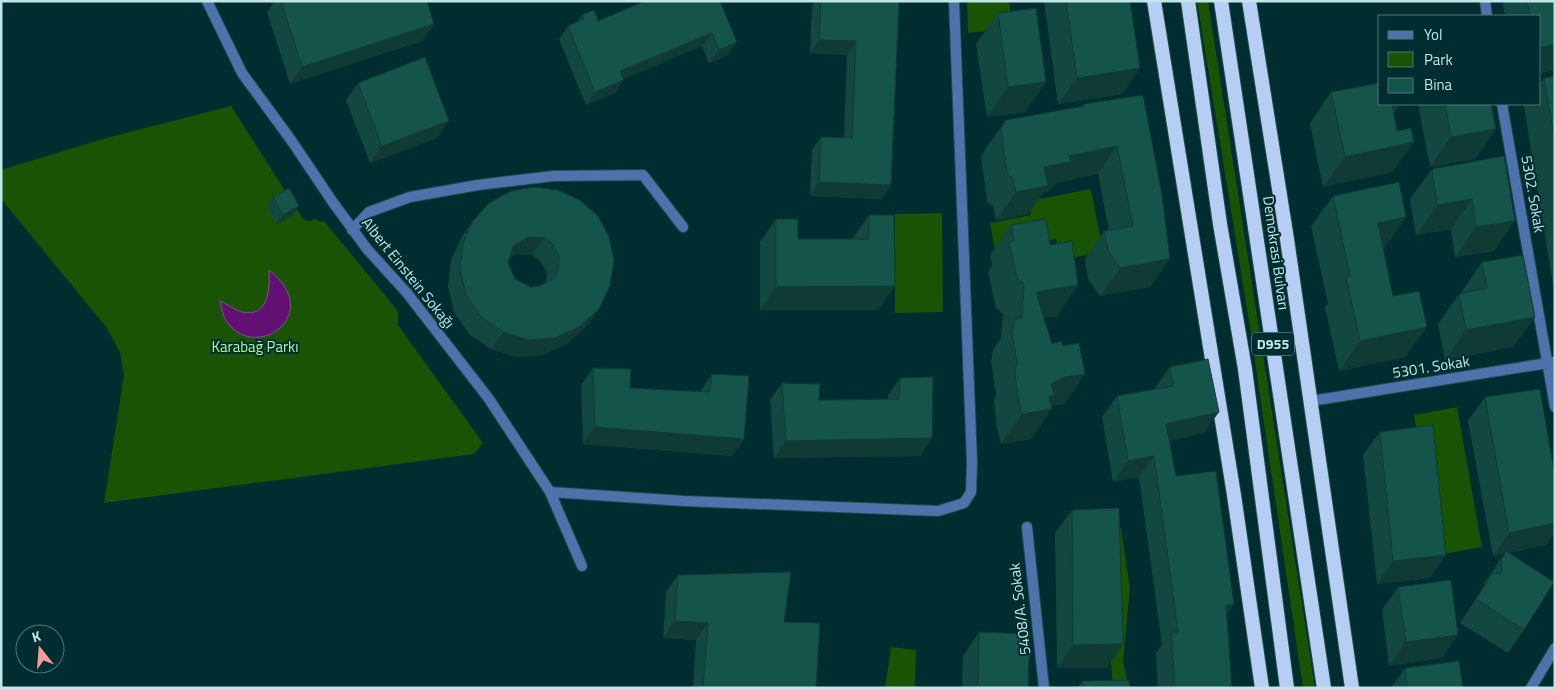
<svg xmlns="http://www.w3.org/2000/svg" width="1556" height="689" font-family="'Titillium Web',sans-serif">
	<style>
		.green { fill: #195304 }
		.water { fill: #621074; stroke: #7e5097 }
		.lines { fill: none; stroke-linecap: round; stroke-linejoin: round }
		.minor-casing { stroke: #1f4b4d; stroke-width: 12 }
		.tertiary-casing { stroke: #1f4b4d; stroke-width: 12 }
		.trunk-casing { stroke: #1f4b4d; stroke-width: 16 }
		.minor { stroke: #4e72ac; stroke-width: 10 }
		.tertiary { stroke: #4e72ac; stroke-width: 10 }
		.trunk { stroke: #b6cef4; stroke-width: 14 }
		.wall { fill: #124840; fill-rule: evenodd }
		.shaded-wall { fill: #0f3b34 }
		.building { fill: #15544a; stroke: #0f3b34; fill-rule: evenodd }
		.labels { text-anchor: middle; stroke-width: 4; stroke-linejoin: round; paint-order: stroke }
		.shield { fill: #002d2f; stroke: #87aeb0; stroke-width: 1 }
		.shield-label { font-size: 14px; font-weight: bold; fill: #c1e6e8 }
		.street-label { font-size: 15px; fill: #c1e6e8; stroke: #002d2f }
		.park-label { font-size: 15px; fill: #aafb96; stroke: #002d2f }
	</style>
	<rect width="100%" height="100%" fill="#002d2f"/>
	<path class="green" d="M967,1h42l4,28 -45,4z
		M1197,1h11l107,687h-12l-54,-367z
		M231,106l73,114 7,1 4,-3 3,3 7,1 73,89v14l85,118 -9,11 -370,49 20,-128 -4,-23 -14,-25 -105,-128v-29l105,-32z
		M1091,189l12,63 -43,8 -4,-21 -61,11 -5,-27 41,-8 -2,-14z
		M942,213l1,99 -48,1v-99z
		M1457,407l25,140 -44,8 -24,-140z
		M1121,528l9,61 -7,72 6,27h-16l-12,-158z
		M891,647l25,3 -1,38h-30z"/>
	<path class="water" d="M269,270c56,44 -12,92 -41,53 -5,-5 -6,-15 -8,-22 7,3 14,9 22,11 27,6 28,-24 27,-42z"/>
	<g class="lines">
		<defs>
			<path id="minor" d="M207,1l35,72 49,67 41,61 35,48 40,44 82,106 61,93 32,74
				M1485,1l2,15
				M1502,104l53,303
				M352,230l17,-18 41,-15 68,-12 75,-9 90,-1 40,52
				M1311,401l243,-39
				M550,492l134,9 254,10 26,-8 7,-11 1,-30 -18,-461
				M1027,527l17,161"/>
			<path id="tertiary" d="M1531,688l24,-40"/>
			<path id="trunk" d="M1154,1l80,494 28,193
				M1188,1l32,223 25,145 42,319
				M1221,1l103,687
				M1249,1l38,238 65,449"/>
		</defs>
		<use href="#minor" class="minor-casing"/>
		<use href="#tertiary" class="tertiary-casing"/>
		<use href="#trunk" class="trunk-casing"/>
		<use href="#minor" class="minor"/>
		<use href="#tertiary" class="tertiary"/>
		<use href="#trunk" class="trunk"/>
	</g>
	<path class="wall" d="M275,1h152l7,23 -12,17 -132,43 -23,-72z
		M645,1l92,41 -9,13 -19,8 -7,-17 -78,33 -9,14 -29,12 -27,-66 9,-13 9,-4 5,-7 16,6z
		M815,1h84l-8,184 -10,14 -71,-3 2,-46 9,-13 23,1 3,-83 -37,-2 2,-47z
		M1044,1h86l10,67 -18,26 -64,10z
		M1504,1h51v69l-15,3v-57h-35l-2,-11z
		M998,13l48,69 -21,30 -38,5 -11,-73z
		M1555,76v221l-31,-191 2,-2h14v-20l4,-6z
		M358,83l79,55 -67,25 -24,-63z
		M1331,92l63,22 3,17 17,11 -22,30 -69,15 -13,-64z
		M1143,95l7,192 -50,9 -12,-17 -3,-20 19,-28 5,-1 -11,-56 -42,9 -5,7 -7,2 -16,22 -32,6 -3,-14 -6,-4 -6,-45 5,-9 20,-28 76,-13 2,-3z
		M1418,104h73l5,25 -21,30 -45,8z
		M1504,156l-10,95 -39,6 -4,-28 -35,6 -6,-36 22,-30z
		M534,187l53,139 -20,18 -24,11 -27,2 -25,-8 -22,-15 -15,-22 -6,-26 3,-26 10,-22 12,-17zM516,254l16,1 7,5 8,13 -1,9 -7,4 -8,1 -16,-8 -7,-16 2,-5z
		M1333,196l73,21 -21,30 -2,1 10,48 34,31 -22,30 -66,14 -14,-64 3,-4 -17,-77z
		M273,197l20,18 -17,9 -9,-18z
		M869,215l9,95h-118v-68l16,-23 22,20h54z
		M1011,225l39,20 28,40 -21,31 -13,2 8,26 11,2 22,28 -21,30 -13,2 -20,33 -30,5 -4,-15 -3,-28 2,-7 -5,-32 2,-12 8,-12 2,-24 -7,-6 -8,-36 4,-6 -2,-11z
		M1482,262l53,55 -22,30 -68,13 -7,-36 21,-30h2v-1z
		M1170,367l34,66 -35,8 7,35 58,128 -7,11 5,73h-74l-2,-35 6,-8 -23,-168 -26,5 -11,-65 15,-21 39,-7 -1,-1z
		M593,368l37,20 70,4 12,-18 32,65 -12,17 -149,-12 -2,-59z
		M900,378l32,60 -12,18 -146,2 -4,-58 12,-17 37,17 69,-1v-4z
		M1485,397l70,80v55l-9,13 -37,8 15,77 -16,23 -48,-30 25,-38 -1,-2 6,-8 14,-21 -11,2 -25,-135z
		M1380,432l50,146 -53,6 -14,-129z
		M1072,510l51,134 -16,24h-50l-2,-135z
		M678,575l106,47 32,66h-123l3,-48 -33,-2 3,-46z
		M1398,587l44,71 -53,8 -7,-56z
		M979,632l49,56h-66l1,-32z
		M1405,668l58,20h-72z
		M1082,681l48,7h-52z"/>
	<path class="shaded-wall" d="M434,24l-12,17 -132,43 12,-17z
		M712,33l-10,13 -91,38 9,-13z
		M819,40l37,1 -9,14 -37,-2z
		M737,42l-9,13 -19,8 10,-13z
		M1555,45v25l-15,3v-26z
		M1140,68l-18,26 -64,10 19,-26z
		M624,80l-9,13 -29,12 9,-13z
		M1046,82l-21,30 -38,5 21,-30z
		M1389,104h12l-18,25z
		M449,121l-12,17 -67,25 12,-17z
		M1496,129l-21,30 -45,8 21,-30z
		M1414,142l-22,30 -69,15 22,-30z
		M1117,146l-19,28 -42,9 -5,7 -7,2 -16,22 -32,6 20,-28 28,-25 25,-11z
		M819,182l72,3 -10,14 -71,-3z
		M1472,199l-21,30 -35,6 21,-30z
		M299,206l-6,9 -17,9 7,-9z
		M1406,217l-21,30 -29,6 22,-30z
		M1515,221l-21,30 -39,6 21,-30z
		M528,237l16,1 -12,17 -16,-1 -15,10 12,-18z
		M1170,259l-20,28 -50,9 20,-28z
		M1078,285l-21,31 -37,6 16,-30z
		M895,286l-17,24h-118l16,-23z
		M599,309l-12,17 -20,18 -24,11 -27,2 -25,-8 12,-17z
		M1535,317l-22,30 -68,13 21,-30z
		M1427,327l-22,30 -66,14 21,-30z
		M1085,374l-21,30 -17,3 5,2 -21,30 -30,5 21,-30 29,-30 13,-7z
		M1219,412l-15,21 -53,12 15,-21z
		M595,427l149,12 -12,17 -149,-12z
		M932,438l-12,18 -146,2 12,-17z
		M1154,456l-15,21 -26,5 15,-21z
		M1555,523v9l-9,13 -53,11 16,-23z
		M1446,555l-16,23 -53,6 16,-23z
		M1234,604l-15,22 7,-20z
		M675,621l33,2 -12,17 -33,-2z
		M1458,635l-16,23 -53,8 17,-24z
		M1123,644l-16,24h-50l16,-23z"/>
	<path class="building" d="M281,1h146l7,23 -132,43z
		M645,1h75l17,41 -18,8 -7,-17 -92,38 4,9 -29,12 -27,-66 16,-7 -2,-4 12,-5 4,11z
		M821,1h78l-8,184 -72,-3 2,-45 31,1 4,-97 -37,-1z
		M1066,1h64l10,67 -63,10z
		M1527,1h28v44l-15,2v-31h-10z
		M1036,8l10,74 -38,5 -10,-74z
		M425,57l24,64 -67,25 -24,-63z
		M1555,76v67l-11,-65z
		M1380,83v21h12l5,27 14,-3 3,14 -69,15 -14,-65z
		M1143,95l19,100 8,64 -50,9 -12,-18 -4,-19 29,-5 -16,-80 -48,10 2,6 -27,5 4,19 -32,6 -3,-14 -6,-4 -6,-45 5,-9 78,-14v-2z
		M1445,104h46l5,25 -45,8z
		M1504,156l11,65 -39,6 -4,-28 -35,6 -5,-36z
		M1399,182l7,35 -28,6 15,73 26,-5 8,36 -67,14 -14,-64 4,-1 -17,-80z
		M534,187l24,3 22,10 18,16 11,21 5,24 -4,24 -11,24 -20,18 -24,11 -27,2 -25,-8 -22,-15 -15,-22 -6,-26 3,-26 10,-22 16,-18 22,-12zM528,237l16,1 7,4 8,14 -1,16 -5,7 -14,7 -8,1 -16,-8 -7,-16 5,-17z
		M289,188l10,18 -16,9 -10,-18z
		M869,215h25l1,71 -119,1v-68h22v20h71z
		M1046,219l4,26 22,-4 6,44 -42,7 16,52 9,-3 2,5 16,-3 6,31 -21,3 -13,7 4,12h-6l3,13 -30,5 -4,-15 -3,-28 2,-8 -5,-31 3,-13 7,-1 2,-34 -7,-6 -8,-36 5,-2 -3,-15z
		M1523,255l12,62 -69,13 -7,-36 28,-6 -5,-26z
		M1208,359l11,53 -53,12 10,52 40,-5 18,133 -8,2 6,82h-57l-4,-56h7l-24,-176 -26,5 -11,-65 56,-10 -3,-19z
		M593,368l38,1 -1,19 80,4 2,-18 37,2 -5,63 -149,-12z
		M933,377l-1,61 -146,3 -4,-58 38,1 -1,16 80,-1 1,-21z
		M1540,389l15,88v46l-46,10 -24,-136z
		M1433,425l13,130 -53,6 -13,-129z
		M1119,508l4,136 -50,1 -1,-135z
		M1506,551l48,31 -30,48 -48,-31 16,-25 10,-1 -1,-13z
		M791,572l-7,50 36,1 -4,65h-113l5,-65 -33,-2 3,-46z
		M1451,580l7,55 -52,7 -8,-55z
		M979,632l51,2 -2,54h-50z
		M1459,661l4,27h-56l-2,-20z
		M1129,680l1,8h-47l-1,-7z"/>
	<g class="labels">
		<rect class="shield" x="1252" y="332.5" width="42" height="23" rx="4"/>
		<g class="shield-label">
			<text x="1273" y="349">D955</text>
		</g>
		<g class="street-label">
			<text transform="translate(1533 194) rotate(80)" y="5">5302. Sokak</text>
			<text transform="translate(1276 253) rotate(82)" y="5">Demokrasi Bulvarı</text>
			<text transform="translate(408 273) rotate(51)" y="5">Albert Einstein Sokağı</text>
			<text transform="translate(1431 367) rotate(-9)" y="5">5301. Sokak</text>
			<text transform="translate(1020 609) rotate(-97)" y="5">5408/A. Sokak</text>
		</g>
		<g class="park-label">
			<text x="255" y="352">Karabağ Parkı</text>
		</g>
	</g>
	<rect width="1556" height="689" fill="none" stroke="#c1e6e8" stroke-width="5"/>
	<rect x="1378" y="15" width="162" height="90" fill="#002d2f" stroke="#4d7779"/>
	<rect x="1388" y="31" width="25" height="8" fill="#4e72ac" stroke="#4d7779"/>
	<text x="1424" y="40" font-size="15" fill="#c1e6e8">Yol</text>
	<rect x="1388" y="52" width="25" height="15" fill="#195304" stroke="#4d7779"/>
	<text x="1424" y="65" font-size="15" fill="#c1e6e8">Park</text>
	<rect x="1388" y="78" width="25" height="15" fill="#15544a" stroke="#4d7779"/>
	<text x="1424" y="90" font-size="15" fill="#c1e6e8">Bina</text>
	<g transform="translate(40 649) rotate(343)"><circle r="24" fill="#002d2f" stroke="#4d7779"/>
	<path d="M0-4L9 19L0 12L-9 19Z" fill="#f59b9b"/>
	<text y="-8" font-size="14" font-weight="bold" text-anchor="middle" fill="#c1e6e8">K</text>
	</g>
</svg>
